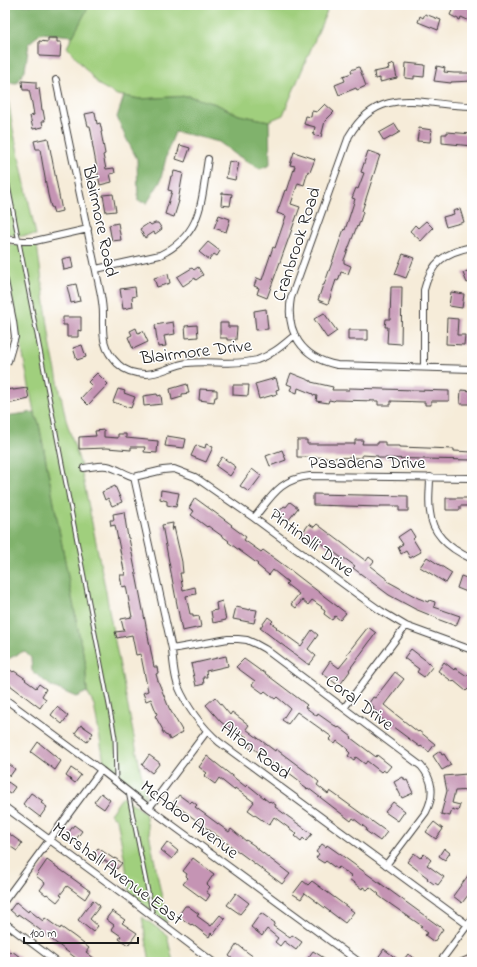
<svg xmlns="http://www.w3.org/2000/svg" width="477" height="967" font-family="'Indie Flower',sans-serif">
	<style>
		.green { fill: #a0cf7d; stroke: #5e764c }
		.forest { fill: #80b26c; stroke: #4e6744 }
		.building { fill: #c594b4 }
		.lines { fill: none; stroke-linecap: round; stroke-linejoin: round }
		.service-casing { stroke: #3d3b38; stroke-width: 5 }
		.minor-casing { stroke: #3d3b38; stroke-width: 8 }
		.service { stroke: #fff; stroke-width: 3 }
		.minor { stroke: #fff; stroke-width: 6 }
		.labels { text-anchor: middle; stroke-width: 3; stroke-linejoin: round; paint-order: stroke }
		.street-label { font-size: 18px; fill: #1c1c1c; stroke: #fff }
	</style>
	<rect width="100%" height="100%" fill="#fff"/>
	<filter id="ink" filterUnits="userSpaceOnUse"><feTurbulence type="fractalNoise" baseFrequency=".025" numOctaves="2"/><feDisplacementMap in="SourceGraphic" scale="8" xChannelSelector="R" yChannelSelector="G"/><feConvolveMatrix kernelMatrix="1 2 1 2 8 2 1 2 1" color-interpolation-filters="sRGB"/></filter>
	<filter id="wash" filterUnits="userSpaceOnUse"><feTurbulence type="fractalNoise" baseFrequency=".012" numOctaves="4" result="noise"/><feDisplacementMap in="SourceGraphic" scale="16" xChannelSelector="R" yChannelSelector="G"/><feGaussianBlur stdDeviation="0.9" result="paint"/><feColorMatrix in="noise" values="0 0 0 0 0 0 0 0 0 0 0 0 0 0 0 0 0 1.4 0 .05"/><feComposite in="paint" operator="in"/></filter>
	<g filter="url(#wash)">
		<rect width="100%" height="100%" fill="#f6ecd9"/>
		<path class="green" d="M89,5h234l4,6 -44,104 -14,6 -30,-6 -23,-11 -28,-8 -48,3 -23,-4 -18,-10 -32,-38z
			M5,82l8,47 23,106 -16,1 -14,-2 -1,-9z
			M5,244l18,2 14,-1 14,102 15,73 14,43 26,129 4,24 36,182 -41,-30 -11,-63 -7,-13 -2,-33 -4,-14 -42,-221 -5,-12 -29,-150z
			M123,796l22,17 22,110 -37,-28 -5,-33 -8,-43 -7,-5z
			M142,917l25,18 6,27h-23z"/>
		<path class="forest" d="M5,5h83l1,1 -16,30 -32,-3 -12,10 -4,27 -8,13 -12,-1z
			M124,96l16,3 48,-3 28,8 23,11 30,6 1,44 -10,4 -25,-15 -16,-12 -28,-7 -16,-3 -7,18 -8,32 -13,21 -9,-2 -1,-42 -12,-23 -8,-19z
			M34,412l5,12 42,221 4,14 2,33 -11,5 -25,-11 -19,-15 -1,-13 -7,-7 -18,9 -1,-2v-242z"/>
		<g id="blocks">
			<path class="building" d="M459,5h6l7,3v14l-11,-5 -1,3 -10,-5 4,-9 4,2z
				M425,14l16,6 -3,10 -20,-8 2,-6 3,2z
				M48,38h9v4h4l-1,15 -21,-1v-15l9,1z
				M406,63l19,2 -1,12 -10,-1v3l-9,-1z
				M394,64l3,14 -17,4v-4l-5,1 -1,-7 15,-3 -1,-3z
				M437,66l8,2 -1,4 10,1h18v8l-21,1v1l-17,-2z
				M359,67l7,19 -9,4 -1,-2 -17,7 -4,-10 10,-4 -2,-5 9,-3 -1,-3z
				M22,81l14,1v7l3,-1 3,22h1l2,11h-3l1,6 -10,2 -3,-13 4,-1 -2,-12 -3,-13h-6z
				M325,104l9,8 -9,9 -4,16 -8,-2 2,-8 -11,-3 2,-8 5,1 1,-6 5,1z
				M95,112l2,12 3,-1 2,9h-1l4,22 -2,1 3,14 8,-1 1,5 -5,1 2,8 -12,3 -8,-43h1l-3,-16h-2l-3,-12z
				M395,124l5,8 -16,9 -5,-8z
				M419,128l13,2 -2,12 -13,-1z
				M447,132l25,2v12l-30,-3v-9h5z
				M48,138l14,73 -8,2 -2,-6h-1l-3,-12 -7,-40 -1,-6h-4l-2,-8z
				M180,145l10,3 -5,14 -9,-3z
				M368,151l12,4 -18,56 1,1 -5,15 -1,-1 -13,34v3l7,3 -3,8 -7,-2 -3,9 -2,-1 -8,24 -10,-4 5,-15h1l20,-56 1,1 10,-31 -3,-1 4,-10 2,1 6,-16 -3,-1z
				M294,152l21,7 -5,13 -2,-1 -4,14 -6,-2 -7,21 9,3 -33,91 -10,-4 2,-6 -5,-2 3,-8 5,2 11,-33 2,1 11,-32 -9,-3 8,-23 2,1 8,-25 -5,-1z
				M229,161l10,2 -4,17 -9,-2z
				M174,171l9,2 -5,28h1l-5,16 -9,-3 7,-23 -4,-1 3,-14h2z
				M222,193l10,1 -2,12 -9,-1z
				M113,194l3,17 -10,1 -3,-17z
				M460,209l4,13 -18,5 -3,-10 11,-3 -1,-3z
				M219,215l11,4 -4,13 -12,-4z
				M426,221l7,7 -12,13 -11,-10 5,-6 3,3z
				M118,223l3,17 -9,1 -3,-16z
				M149,223l2,2 4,-2h3l4,6 -7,5 -1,-2 -9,6 -5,-9z
				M208,242l12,9 -3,5 -3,-2 -5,6 -10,-8z
				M403,254l11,4 -8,20 -11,-4z
				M71,257l2,11 -9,2 -2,-11z
				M198,267l5,8 -7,5 -1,-2 -12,8 -6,-9 15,-9 2,2z
				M472,269v12l-5,2 -4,-10z
				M168,274l2,9 -13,4 -3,-9z
				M76,284l4,17 -9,2 -4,-17z
				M135,287l1,9 -4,1 1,10 -10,2 -3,-20z
				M391,287h11l-1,57 -14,-1 1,-16h-3l1,-8h4z
				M451,292l13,2 -2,14 -13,-2z
				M266,309l2,20 -12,1 -2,-19z
				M324,313l13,18 -10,7 -13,-19z
				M63,317h18v14l-3,-1v7h-11v-12h-4z
				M447,318l11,1 -1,16h8l-1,10 -18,-1z
				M173,322l2,12 -11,2 2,10 -8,1 -3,-22z
				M220,323h8v4h9l-1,13h-9v-2h-7z
				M197,325l1,12 -12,1 -1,-12z
				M136,328l2,5 5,-2 5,11 -15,7 -5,-12 4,-2 -2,-4z
				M348,330h20v10h-20z
				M82,345l4,12 -9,3 -4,-12z
				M97,373l11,11 -20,21 -7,-7 11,-12 -4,-4z
				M291,373l20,8v1l22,5 -1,3h17v-2l100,3v10h-18v4h-6v-3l-34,-1v4h-13v-4l-43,-1 -1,1 -5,-1 -1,3 -12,-2 1,-5 -4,-1v-1l-15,-6 -1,5 -7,-3 2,-4 -5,-2z
				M276,378l3,11 -3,1 1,4 -18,5 -4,-15z
				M187,384l2,9 -7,1v3l-10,3 -2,-11z
				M233,385h16l-1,11 -15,-1z
				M27,388l2,11 -21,5 -3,-14 8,-1v1z
				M118,389l7,2 -1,2 11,4 -4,11 -18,-6z
				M200,389l17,1v7h-2l-1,5 -15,-2z
				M461,390l11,1v13h-12z
				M157,394l1,2 3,-1 1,9 -18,2 -1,-10z
				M104,430v7l14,1v-4h8v4l32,3 -1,12 -13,-1 1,-5h-14v3l-24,-2 -28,1v-12l17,-1 -1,-5z
				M167,436l19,3 -2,9 -19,-2z
				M297,440h10v4h48v-4h8l-1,4h16v-2h7v4h15v1l54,2v2l18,1v8l-94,-2v-2l-16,-1v3l-65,-1z
				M206,444l7,3 -7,15 -15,-6 5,-11 9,3z
				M282,450l4,10 -16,6 -4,-10z
				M222,457l14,10 -6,9 -14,-10z
				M252,469l9,7 -12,16 -9,-6z
				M115,486l7,16 -10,4 -4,-8 -3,2 -3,-8z
				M161,490l18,3 -3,14 -9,-2v-4l-7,-2z
				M313,494l95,2v15h-9v-5h-19v1l-67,-2z
				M195,498l37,27 -1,1 15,11 -2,3 17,12 2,-2 22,16 61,47 -6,7 -5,-4 -3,4 -8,-6 1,-3 -4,-3 1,-1 -10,-7 -4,5 -6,-5 -6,8 -5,-4 8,-10 -13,-10 2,-2 -15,-12 -4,5 -12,-10 1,-1 -30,-22 1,-1 -21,-15 -1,1 -16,-12 3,-4 -5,-3z
				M446,498h22v8h-8v4h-14z
				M290,502l8,6 -10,13 -10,-8 6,-7 2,1z
				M124,512l4,26h1l25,129h3l1,6 -2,1 2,7 11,27 14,24 -13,8 -2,-4 -3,-1 -3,-4 1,-1 -8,-14 2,-2 -6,-15 -5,2 -3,-8 5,-2 -6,-30 -1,-7 -5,1 -4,-20 -15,3 -2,-6 9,-1 -3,-12 11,-2 -6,-31 -4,1 -2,-12h5l-10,-50 -4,1 -1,-6h4l-1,-6z
				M173,523l-1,8 2,-4 8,35v1l1,10h-3l3,17 12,-3 1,7 -10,2 4,18h3v3l6,-1 2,11 -19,4 -20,-106z
				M309,524l5,3 3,-3 37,28 12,9 3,-4 5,4 -4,5 18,14 -1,1 31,17 10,4 1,-2 6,2 -1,5 26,9 -4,10 -19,-7v-1l-22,-9 -26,-14 -36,-27 2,-2 -11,-8 -1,1 -23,-17v1l-4,-3 -1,2 -12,-10z
				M410,529l5,8 -2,2 8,13 -11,6 -4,-7 -5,3 -3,-7 5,-3 -5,-7z
				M427,557l25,16 -6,10 -26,-16z
				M461,576l11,4v14l-15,-6z
				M222,601l4,19 -13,3 -2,-12 6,-1 -1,-7z
				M236,607l14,3v-1l7,1 -3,13 -21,-4z
				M268,617l5,4 -2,2 6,4 -1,1 25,18 11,-16 6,5 -10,14 8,7 -7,9 -49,-37z
				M368,627l8,6 -27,37 1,1 -11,15 -17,-13 8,-12 9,7 9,-11 -2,-2z
				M411,649l22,17 -9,11 -7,-5 2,-3 -15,-11z
				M226,656l2,10 -22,5 1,6h-4l1,7 -8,2 -5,-22z
				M244,659l18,13v-1l45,34 -2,2 12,9 1,-2 20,14 1,-1 13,10 -1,1 25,19 1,-2 14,11 -5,6 -3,-2 -2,2 -14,-11 -2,3 -9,-7 -2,3 -6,-4 2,-3 -3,-3 1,-1 -11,-8 -2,3 -6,-4 3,-3 -35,-25 -9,12 -6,-4 8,-12 -13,-11 -2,2 -10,-8 -2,2 -11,-8 3,-4 -19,-14z
				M444,662l10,8 1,-2 12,8 5,-5v21l-4,-3 -2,2 -12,-10 -1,1 -15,-11z
				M5,666l8,6 1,-1 12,8 -1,1 11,8 3,-4 7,5 -4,7 4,3 -6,9 -34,-26 2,-3 -3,-2z
				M395,672l9,7 -20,26 34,27 1,-1 16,13 -6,8 -8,-6 -1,1 -43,-32 2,-1 -6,-5 1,-2 -5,-4 4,-6 2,1z
				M215,697l15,18 2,-3 17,13 -3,4 29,22 1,-2 36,27 7,6 -2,3 11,9 2,-3 57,41 -7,9 -14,-10 1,-2 -14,-11 -2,3 -43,-33 -1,1 -7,-5 1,-2 -25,-19 -2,2 -22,-18 -1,2 -7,-5 4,-6 -17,-12 -2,2 -8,-6 -15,-17z
				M57,707l11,9 -6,8 -11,-9z
				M81,725l12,8 -6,9 -12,-9z
				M38,742l23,19 -6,9 -24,-18z
				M440,751l2,4 2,-1 7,11 -9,5 -9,-14z
				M149,755l11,8 -8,10 -10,-8z
				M207,756l39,31 2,-2 21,17 1,-1 6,4 -1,2 37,27 -6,7 -3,-3 -2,3 -6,-5 2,-2 -23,-17 -5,8 -21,-15 6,-8 -19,-14 -1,2 -15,-12 -4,6 -11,-8 3,-3 -8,-6z
				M9,764l6,5 -5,7 -5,-4v-3z
				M71,768l10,7 -6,8 -9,-7z
				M467,774l2,16 -14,1 -3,12 8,2 -2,6 -6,-2 -2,7 -9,-2 6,-23 -3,-15z
				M403,777l2,4 2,-1 6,13 -11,5 -8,-16z
				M8,782l7,5 -5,7 -5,-3v-5z
				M31,793l12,8 -2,2 6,4 -7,10 -17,-13z
				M101,793l9,7 -6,9 -10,-7z
				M179,795l11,8 2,-2 5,4 -2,2 34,25 2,-3 15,12v-1l9,6v1l35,27 -8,10 -109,-81z
				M393,802l12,9 -7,10 -13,-9z
				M434,822l9,7 -7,10 -10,-7z
				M74,825l8,6 -8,11 -8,-6z
				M5,831l17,12 -5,8 -12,-8z
				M167,842l11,9 -6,8 -11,-9z
				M322,844l4,3 1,-2 10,7 106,77 -9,13 -9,-7 3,-2 -8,-6 2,-1 -39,-27 -5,-4 1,-1 -9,-7 -3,3 -4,-3 -1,2 -13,-10 3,-3 -13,-9 -2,2 -11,-8 -2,2 -8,-5 3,-4 -3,-2z
				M98,848l16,11 1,-1 7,5 -5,6 -13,-9 -2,3 -10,-8z
				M444,848l6,5 -5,7 -6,-4z
				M414,853l6,5 4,-4 7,6 -4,5 17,12 -6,8 -3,-2 -1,1 -7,-5 1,-1 -21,-16z
				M193,858l21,16 -7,10 3,3 -4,5 4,3 -4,6 -23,-17 5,-6 -2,-2 1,-2 -4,-3z
				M47,860l43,31 -5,8 -18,-13 -7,9 2,1 -5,6 -10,-8 -1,1 -6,-5 5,-7 -9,-7z
				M472,870v20l-10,13 -9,-7z
				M303,881l5,4 4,-4 42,31 -9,11 -40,-30 -4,6 -8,-5z
				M236,893l13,10 -9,11 -13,-9z
				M93,900l7,6 -10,13 8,7 -5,6 -15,-12z
				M16,902l12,10 1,-2 14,11 2,-3 15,11 1,-2 14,10 14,11 -3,4 13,10h-18l-29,-22v-1l-20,-15 -14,-10 -1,2 -7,-6z
				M185,906h3l11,8 -2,2 14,10 9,-11 5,4 -12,16 -2,-2 -2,4 -17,-13 -1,1 -13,-9z
				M112,911l13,9 -3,3 15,10 -9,12 -9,-6 2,-3 -10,-7 3,-4 -8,-6z
				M261,913l14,10 -2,3 17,12 2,-3 10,7 -6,8 -12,-9 -4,5 -5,-4 3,-4 -11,-9 -5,7 -11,-9z
				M237,944l10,8 14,10h-24l-8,-6z
				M5,949l5,4 2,-2 8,6 -4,5h-11z
				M384,949l17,13h-26z
				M313,951l11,7 -3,4h-16z
				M408,954l11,8h-17z
				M472,954v8h-19z"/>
		</g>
	</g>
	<g filter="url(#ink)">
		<use href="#blocks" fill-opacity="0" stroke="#3d3b38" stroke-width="1"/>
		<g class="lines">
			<defs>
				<path id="service" d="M5,170l108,556 2,12 1,43
					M128,792l25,124"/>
				<path id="minor" d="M56,80l45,215c1,6 2,13 2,19 0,20 -2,34 15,50 7,7 18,10 28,10 14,0 27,-9 41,-11 23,-3 47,3 70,-3 15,-5 26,-15 38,-25
					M472,106c-50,0 -92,-23 -123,30l-58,162c-6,34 11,60 46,67l135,4
					M5,239l18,2h12l53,-12
					M96,269l64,-14c43,-21 41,-54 48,-96
					M5,281l8,40 2,16 -7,24
					M424,367v-77c7,-28 21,-38 48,-43
					M84,468c8,-1 16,-3 23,-2 9,2 18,8 27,11
					M134,477l38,172c1,13 2,26 6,37 9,21 24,41 41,56l253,186
					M134,477l29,-7 11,-1 21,8 59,41 103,76 24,17 25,15 66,24
					M430,477c0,12 -2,24 0,35 2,24 22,38 42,47
					M254,518c18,-22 26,-39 56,-42l162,2
					M172,649l56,-10h10l9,1 9,4 9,5 156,117c12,14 14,28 5,46l-40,53
					M5,699l96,71 48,38 210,154
					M344,708l62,-82
					M5,807l125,92 83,63
					M149,808l58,-77
					M5,900l96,-130
					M5,923l52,39
					M440,962l32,-43"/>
			</defs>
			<use href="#service" class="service-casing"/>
			<use href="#minor" class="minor-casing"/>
			<use href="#service" class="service"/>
			<use href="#minor" class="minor"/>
		</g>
	</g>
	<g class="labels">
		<g class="street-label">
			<text transform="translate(101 221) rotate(78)" y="6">Blairmore Road</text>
			<text transform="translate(296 244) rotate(-72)" y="6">Cranbrook Road</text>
			<text transform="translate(196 351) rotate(-7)" y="6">Blairmore Drive</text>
			<text x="367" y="468">Pasadena Drive</text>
			<text transform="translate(312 542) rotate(37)" y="6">Pintinalli Drive</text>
			<text transform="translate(360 702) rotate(37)" y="6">Coral Drive</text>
			<text transform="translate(256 750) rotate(37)" y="6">Alton Road</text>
			<text transform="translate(190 819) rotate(37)" y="6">McAdoo Avenue</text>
			<text transform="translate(118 873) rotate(37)" y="6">Marshall Avenue East</text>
		</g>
	</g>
	<rect width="477" height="967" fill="none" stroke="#fff" stroke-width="20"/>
	<path d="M24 937v6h114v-6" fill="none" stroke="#1c1c1c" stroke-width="2"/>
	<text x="30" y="937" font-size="12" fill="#1c1c1c" stroke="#ffffff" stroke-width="3" paint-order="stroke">100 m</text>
</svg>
